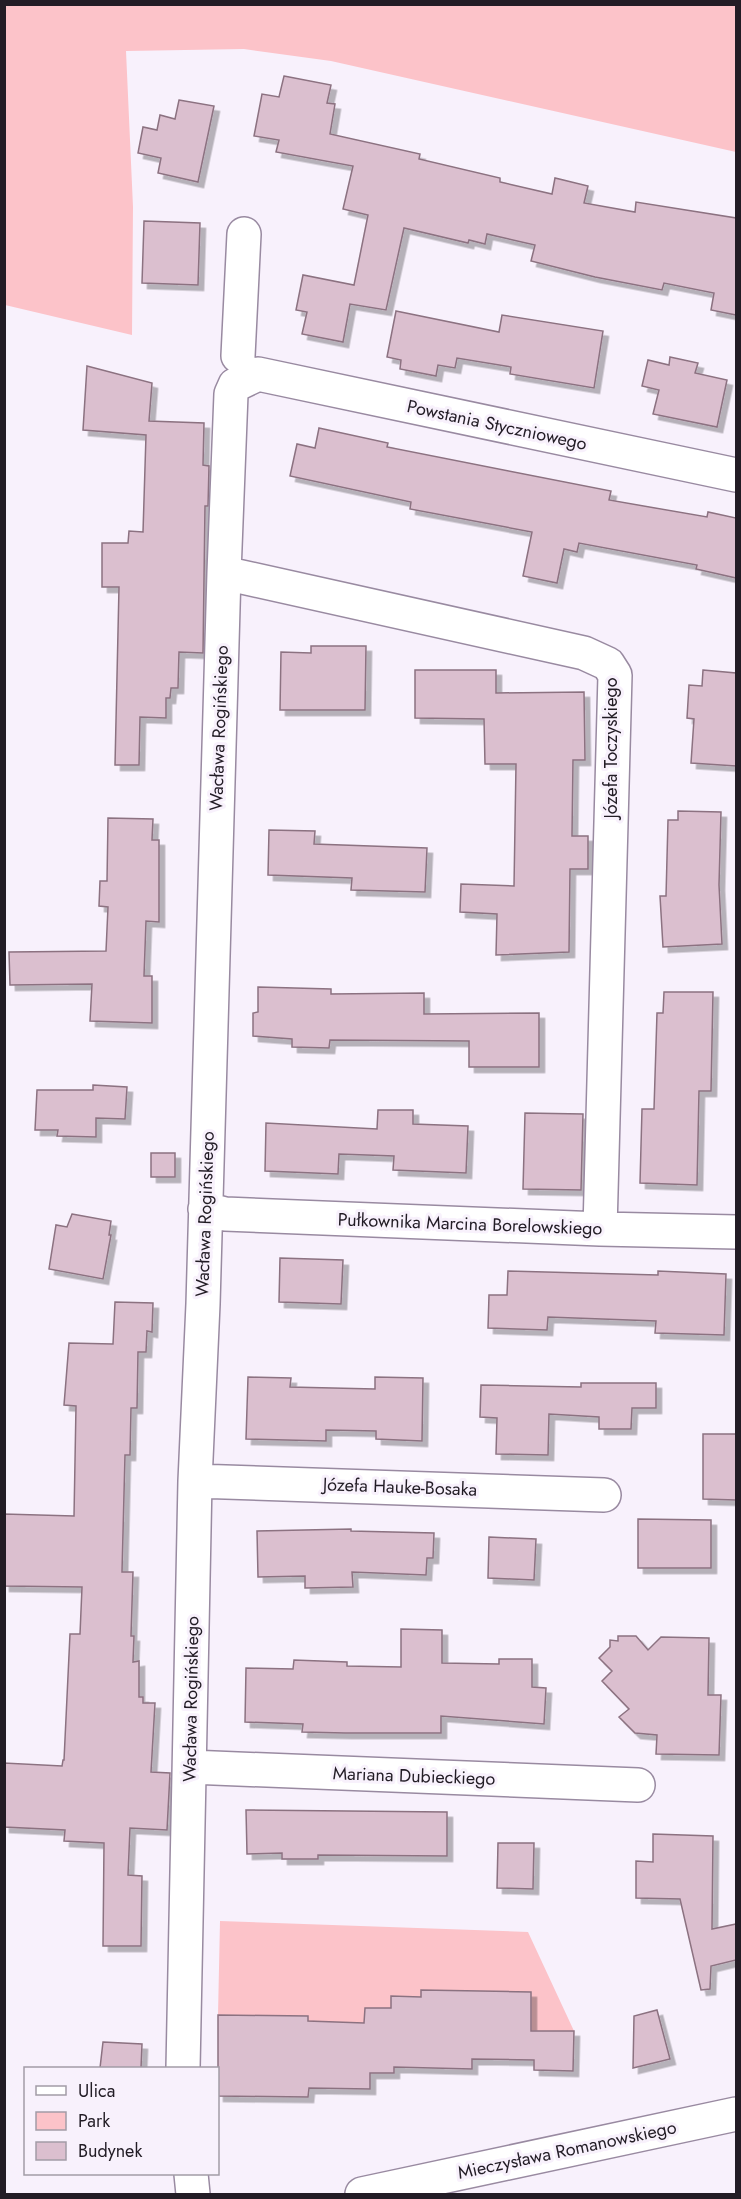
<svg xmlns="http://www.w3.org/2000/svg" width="741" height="2199" font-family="Jost,sans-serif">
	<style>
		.green { fill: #fcc3c9 }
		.building { fill: #dbbfcf; stroke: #8c7281; stroke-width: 1.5; filter: url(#shadow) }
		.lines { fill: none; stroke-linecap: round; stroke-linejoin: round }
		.minor-casing { stroke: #998aa1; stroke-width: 36 }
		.minor { stroke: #fff; stroke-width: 33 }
		.labels { text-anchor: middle; stroke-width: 6; stroke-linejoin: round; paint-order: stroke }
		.street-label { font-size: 18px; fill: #221c25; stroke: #f8f1fc }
	</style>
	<defs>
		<filter id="shadow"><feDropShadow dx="5.5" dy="5.5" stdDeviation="0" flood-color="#0004"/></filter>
	</defs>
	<rect width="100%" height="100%" fill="#f8f1fc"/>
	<path class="green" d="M5,4l731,1v147l-405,-91 -87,-12 -118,2 7,156 -1,128 -127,-30z
		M220,1921l308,11 46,99h-43v-39l-110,-2v7l-30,-1v12h-26l-1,15 -26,8 -120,-16z"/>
	<path class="building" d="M284,76l47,9 -4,18 8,1 -5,30 90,20 -1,5 81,19v4l52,12 3,-16 33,8 -4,17 51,9 1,-10 100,16v97l-25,-5 3,-17 -50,-10 -2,7 -67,-13 -64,-16 4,-16 -48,-11 -2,10 -16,-4 -1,3 -64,-15 -18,82 -36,-6 -7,38 -41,-8 5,-22 -11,-2 7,-35 51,10 14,-70 -25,-6 10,-43 -77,-14 3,-12 -25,-4 8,-42 17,3z
		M179,100l35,6 -16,76 -40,-9 3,-15 -23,-5 5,-26 14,3 3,-15 15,4z
		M144,221l56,2 -2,62 -56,-2z
		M396,311l103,21 3,-17 101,16 -9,57 -84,-14 1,-7 -54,-9 -2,10 -17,-3 -2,11 -36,-7 1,-9 -14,-3z
		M670,357l28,6 -3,10 32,7 -10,47 -64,-13 6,-24 -17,-4 6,-26 21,5z
		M87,366l65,17 -3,38 55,2 -1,42 6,1 -1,40h-3l-2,147 -24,-1 -1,36h-7l-1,10h-4v20l-26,-1 -1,48h-24l4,-178h-17v-44h26l1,-12 14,1 3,-97 -63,-5z
		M319,428l69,15 -1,4 224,44 -2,9 98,17 1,-5 28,6v60l-40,-9 1,-4 -118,-22 -2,9 -13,-3 -7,34 -34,-7 9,-44 -122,-23 1,-7 -121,-26 7,-32 18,4z
		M311,646h55l-1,64h-85l1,-58 30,1z
		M415,670h81v23l88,-1 1,68h-12l-1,76h16v33h-18l-1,83 -73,3 1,-41 -37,-2 1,-28 53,2 2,-122h-31l-1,-45 -69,-1z
		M703,670l33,3v93l-45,-3 3,-44 -7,-1 2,-33 13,1z
		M678,811l43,1 -2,73 3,59 -59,3 -3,-51h6l2,-76h10z
		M108,818l45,1 -1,21h7v82l-13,-1 -2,55h8v47l-62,-2 2,-37 -82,1 -1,-33 97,-1 2,-44 -9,-1 1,-25h7z
		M269,830l46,1 -1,13 113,4 -2,44 -74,-2 1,-12 -84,-3z
		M258,987l73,2v5l93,-1v21l115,-1v54h-70v-26l-139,-1 -1,8 -37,-1v-8l-39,-3v-23l5,-1z
		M664,992h49l-2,99h-12l-2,94 -57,-2 2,-74h12l3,-96h6z
		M93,1085l34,2 -2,32 -29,-1v19l-39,-1 1,-6h-23l2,-40h56z
		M378,1110h35v14l55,2 -2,47 -73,-3 1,-14 -55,-2 -1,20 -73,-3 1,-48 111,6z
		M525,1113l58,1 -2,76 -58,-1z
		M151,1153h24v24h-24z
		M72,1214l39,7 -2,14h2l-8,44 -54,-10 7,-44 11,2z
		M280,1258l63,2 -2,44 -62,-2z
		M508,1271l150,4v-4l68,3 -2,61 -69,-2 1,-12 -108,-4 -1,13 -59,-2 1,-33h18z
		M115,1302l38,1 -1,29 -5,-1 -1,21h-8l-1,56h-6l-1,47h-5l-3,117h11l-2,64h3l-1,26 6,-1v36h4v6h12l-4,69 19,1 -3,57 -37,-2 -2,47 14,1 -1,70h-38l1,-103 -40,-2 1,-11 -61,-3v-64l58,3 1,-6h1l6,-126h10l2,-47 -78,-1v-72l70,2 2,-110 -12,-1 5,-62 44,1z
		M248,1377l43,1 -1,9 85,2v-12l48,1 -1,63 -46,-2v-8l-50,-1v11l-80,-2z
		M581,1383h75v25h-24l-1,21h-32v-12l-50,-3 -1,41 -52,-1 1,-36 -17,-1 1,-32 100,2z
		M703,1434h33v66l-33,-1z
		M638,1519l73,1v48h-73z
		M351,1529v2l83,2 -1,25h-6l-1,17 -74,-3 1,15 -48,1v-12l-47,1 -1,-46z
		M489,1537l47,2 -2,41 -46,-2z
		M401,1629l41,1v33l57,1v-5h33v28l14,1 -2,36 -103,-8v17h-96l-43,-1 1,-8 -58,-2 1,-54 47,1 1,-9 53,2v4l54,1z
		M618,1636h18l12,14 13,-13 48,1 -1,57h13l-2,60 -63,-1 1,-19 -22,-2 -16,-16 10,-8 -27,-28 10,-10 -13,-13 11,-11v-7l8,1z
		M246,1810l201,2v44l-129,-1v4h-36v-6l-35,1z
		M653,1834l60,2 -1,93 24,-5v36l-25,6 -1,23 -9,1 -21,-91 -44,-1v-37l17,1z
		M498,1843h36l-1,46 -36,-1z
		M421,1990l110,2v39h43l-1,40 -39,-1v-10l-62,-1v10l-78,-2v6h-24v16l-61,-1 -1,9 -90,-1v-81l90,1v5l56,2 1,-15h26v-12l30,1z
		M657,2010l13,49 -37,9 1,-52z
		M103,2042l39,2 -1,24h-41z"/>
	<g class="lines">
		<defs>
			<path id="minor" d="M238,356l6,-122
				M224,573l360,80 24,11 7,11 -15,554
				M205,1209l20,5 375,15 136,3
				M195,1481l409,14
				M190,1767l448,18
				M183,2068l12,-587 8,-177 21,-731 7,-179 4,-9 23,-11 478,101
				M191,2174l2,20
				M362,2194l374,-80"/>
		</defs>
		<use href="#minor" class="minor-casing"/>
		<use href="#minor" class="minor"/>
	</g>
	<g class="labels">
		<g class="street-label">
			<text transform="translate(497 425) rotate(12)" y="6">Powstania Styczniowego</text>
			<text transform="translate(219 728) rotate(-88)" y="6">Wacława Rogińskiego</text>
			<text transform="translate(611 748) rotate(-90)" y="6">Józefa Toczyskiego</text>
			<text transform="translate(205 1214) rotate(-88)" y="6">Wacława Rogińskiego</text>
			<text transform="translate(470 1224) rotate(2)" y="6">Pułkownika Marcina Borelowskiego</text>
			<text transform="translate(400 1487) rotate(2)" y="6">Józefa Hauke-Bosaka</text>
			<text transform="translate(191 1699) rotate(-89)" y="6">Wacława Rogińskiego</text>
			<text transform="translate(414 1776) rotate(2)" y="6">Mariana Dubieckiego</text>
			<text transform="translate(567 2150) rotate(-12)" y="6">Mieczysława Romanowskiego</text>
		</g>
	</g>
	<rect width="741" height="2199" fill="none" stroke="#221c25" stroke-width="12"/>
	<rect x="24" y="2067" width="195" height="108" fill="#f8f1fc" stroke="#a29ca6" stroke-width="1.5"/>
	<rect x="36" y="2086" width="30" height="9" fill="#ffffff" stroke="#a29ca6" stroke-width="1.5"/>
	<text x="78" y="2097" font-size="18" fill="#221c25">Ulica</text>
	<rect x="36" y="2112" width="30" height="18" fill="#fcc3c9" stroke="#a29ca6" stroke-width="1.5"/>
	<text x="78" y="2127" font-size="18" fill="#221c25">Park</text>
	<rect x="36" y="2142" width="30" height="18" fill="#dbbfcf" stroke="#a29ca6" stroke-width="1.5"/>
	<text x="78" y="2157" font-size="18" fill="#221c25">Budynek</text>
</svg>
